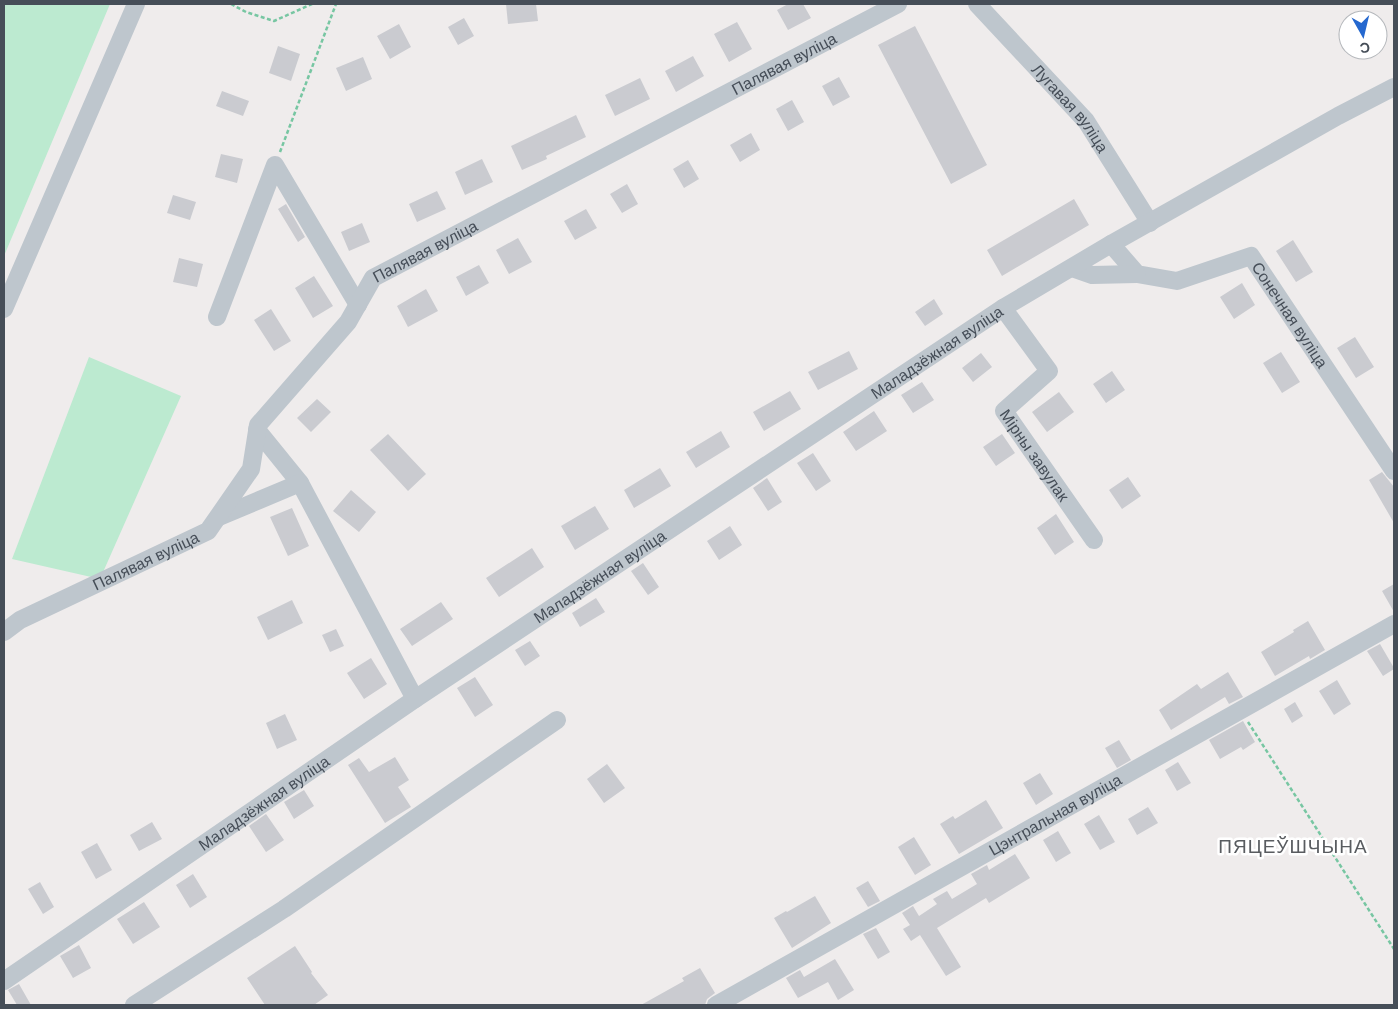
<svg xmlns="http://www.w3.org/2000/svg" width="1398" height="1009" font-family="'DM Sans',sans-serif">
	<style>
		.green { fill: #bcead0 }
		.building { fill: #cacbd0 }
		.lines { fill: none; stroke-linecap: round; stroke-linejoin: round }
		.path { stroke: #77c6a2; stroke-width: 2.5; stroke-dasharray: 4 2.5; stroke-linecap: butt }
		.minor { stroke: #bec6cd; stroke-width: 18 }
		.labels { text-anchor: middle; stroke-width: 5; stroke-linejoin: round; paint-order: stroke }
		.street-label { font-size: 16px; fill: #464e58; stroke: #fff }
		.quarter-label { font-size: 19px; letter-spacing: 1px; fill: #595c60; stroke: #fff }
	</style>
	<rect width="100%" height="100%" fill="#efecec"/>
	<path class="green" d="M4,4h106l-106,252z
		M89,357l92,39 -81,183 -88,-20z"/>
	<path class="building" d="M506,4h30l2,17 -30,3z
		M788,4h15l8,14 -23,12 -11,-20z
		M464,18l10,18 -16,9 -10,-18z
		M737,22l15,27 -23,13 -15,-28z
		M399,24l12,23 -21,12 -13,-23z
		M915,26l72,139 -36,19 -73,-139z
		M278,46l22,8 -9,27 -22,-8z
		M693,56l11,20 -28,16 -11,-21z
		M363,57l9,22 -26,12 -10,-23z
		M839,77l11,20 -17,9 -11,-20z
		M640,78l10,21 -35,17 -10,-21z
		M222,91l27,10 -6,15 -27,-10z
		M792,100l12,22 -16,9 -12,-22z
		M576,115l10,22 -40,19 1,3 -25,11 -11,-24z
		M751,133l9,17 -20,12 -10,-17z
		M221,154l22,5 -6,24 -22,-6z
		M482,159l11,23 -28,13 -10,-23z
		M688,160l11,19 -15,9 -11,-19z
		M627,184l11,20 -16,9 -12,-19z
		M437,191l9,18 -29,13 -8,-18z
		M173,195l23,7 -6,18 -23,-7z
		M1074,199l15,26 -87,51 -15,-26z
		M286,204l19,33 -7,5 -20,-33z
		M586,209l11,19 -22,12 -11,-19z
		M362,223l8,19 -21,9 -8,-19z
		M518,238l14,24 -23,12 -13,-24z
		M1293,240l20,32 -17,10 -20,-31z
		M179,258l24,6 -6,23 -24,-5z
		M479,265l10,18 -23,13 -10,-19z
		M314,276l19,30 -20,12 -18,-30z
		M1242,283l13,22 -21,14 -14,-22z
		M426,289l12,22 -30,16 -11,-21z
		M934,299l9,15 -18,12 -10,-14z
		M271,309l20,32 -17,10 -20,-31z
		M1355,337l19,30 -18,11 -19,-30z
		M849,351l9,18 -40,21 -10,-18z
		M1281,352l19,30 -18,11 -19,-30z
		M981,353l11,14 -19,15 -11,-14z
		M1112,371l13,19 -19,13 -13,-19z
		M922,382l12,18 -21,13 -12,-18z
		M790,391l11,18 -37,22 -11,-19z
		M1059,392l15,20 -27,20 -15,-20z
		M317,399l14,13 -20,20 -14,-14z
		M874,411l13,20 -31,20 -13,-19z
		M721,431l9,16 -34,21 -10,-16z
		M388,434l38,40 -18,17 -38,-41z
		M1002,434l13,19 -19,13 -13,-19z
		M813,453l18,28 -15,10 -19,-28z
		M660,468l11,18 -37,22 -10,-18z
		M1382,472l12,15v36l-25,-43z
		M1128,477l13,19 -19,13 -13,-19z
		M767,478l15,24 -14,9 -15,-23z
		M351,490l25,22 -17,20 -26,-21z
		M595,506l14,23 -34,21 -14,-24z
		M292,508l17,38 -21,10 -18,-39z
		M1056,514l18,28 -19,13 -18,-27z
		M730,526l12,19 -23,15 -12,-19z
		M532,548l12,19 -45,30 -13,-19z
		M643,563l16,24 -11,8 -17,-24z
		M1394,584v28l-12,-21z
		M596,598l9,14 -25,15 -8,-14z
		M292,600l11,23 -35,17 -11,-23z
		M441,602l12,17 -41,27 -12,-17z
		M1308,621l17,29 -15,9 -1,-3 -34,20 -14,-24 33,-20 -1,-2z
		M336,629l8,17 -14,6 -8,-17z
		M530,641l10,15 -15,10 -10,-16z
		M1380,644l14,24v1l-11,7 -16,-25z
		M371,658l16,26 -23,15 -17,-26z
		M1228,672l15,25 -14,7 -4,-7 -54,33 -12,-20 38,-26 4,5z
		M475,677l18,28 -18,12 -18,-29z
		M1337,680l14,24 -17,11 -15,-24z
		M1295,702l8,14 -11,7 -8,-14z
		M285,714l12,26 -20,9 -11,-26z
		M1243,721l12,21 -12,8 -2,-3 -21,12 -11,-19z
		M1119,740l12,20 -14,8 -12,-20z
		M395,757l14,23 -11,7 13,20 -26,16 -37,-58 11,-7 10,14z
		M1178,762l13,21 -14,8 -12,-21z
		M607,764l18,24 -21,15 -17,-24z
		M1040,773l13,21 -17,11 -13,-22z
		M304,790l10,16 -20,13 -10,-17z
		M986,800l17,28 -44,26 -19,-30 13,-8 2,3z
		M1148,807l10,16 -21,12 -9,-16z
		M266,814l18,26 -18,12 -17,-26z
		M1099,815l16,27 -15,8 -16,-26z
		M152,822l10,17 -23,12 -9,-16z
		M1058,831l13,22 -15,9 -13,-22z
		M914,837l17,28 -16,10 -17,-28z
		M97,843l15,27 -16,9 -15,-27z
		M1015,854l15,24 -41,25 -3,-5 -49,30 24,39 -15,9 -26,-41 -9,6 -8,-12 7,-4 -8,-12 11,-7 6,10 18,-12 -4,-5 14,-8 5,8 25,-15 -6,-10 16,-9 2,5z
		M193,874l14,23 -17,11 -14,-23z
		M868,881l12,20 -12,6 -12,-19z
		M40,882l14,25 -11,7 -15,-25z
		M815,896l16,27 -39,25 -18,-30 12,-7 1,1z
		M144,902l16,25 -27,17 -16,-25z
		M876,928l14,24 -12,7 -15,-25z
		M79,945l12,23 -18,10 -13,-22z
		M295,946l17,26 -1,1 17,22 -14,10h-49l-18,-27z
		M835,959l19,31 -16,10 -10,-18 -30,16 -12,-20 14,-8 4,7z
		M700,968l15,25 -8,6 -2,6h-64l43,-24 -2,-3z
		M19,984l12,21h-14l-9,-15z"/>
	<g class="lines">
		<path class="path" d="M231,4l15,8 28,9 38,-17
			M280,152l56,-148
			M1248,722l146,227"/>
		<g class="minor">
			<path id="s1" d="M977,4l109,117 64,102"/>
			<path id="s2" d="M1111,244l26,30 40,7 74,-25 143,215"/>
			<path d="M1072,268l20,7 45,-1"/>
			<path id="s3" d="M1003,308l46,63 -45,40 90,129"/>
			<path d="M4,309l132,-305"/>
			<path d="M217,317l58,-152 83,140"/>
			<path d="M257,430l43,53"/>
			<path d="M219,517l81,-34 115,216"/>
			<path id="s4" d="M4,632l16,-12 188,-89 43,-62 7,-44 90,-103 25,-44 525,-274"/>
			<path id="s5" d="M4,981l411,-282 588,-391 108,-64 227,-128 56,-29"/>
			<path d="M134,1005l150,-96 273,-189"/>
			<path id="s6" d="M716,1005l678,-381"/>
		</g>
	</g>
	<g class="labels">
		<g class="street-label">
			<text dy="6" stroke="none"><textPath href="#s4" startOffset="999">Палявая вуліца</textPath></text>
			<text dy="6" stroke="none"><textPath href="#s1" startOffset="140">Лугавая вуліца</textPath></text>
			<text dy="6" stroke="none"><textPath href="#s4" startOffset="594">Палявая вуліца</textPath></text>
			<text dy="6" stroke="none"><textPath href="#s2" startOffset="229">Сонечная вуліца</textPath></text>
			<text dy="6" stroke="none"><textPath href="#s5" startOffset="1125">Маладзёжная вуліца</textPath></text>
			<text dy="6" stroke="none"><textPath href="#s3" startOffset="192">Мірны завулак</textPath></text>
			<text dy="6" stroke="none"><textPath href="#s4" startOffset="159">Палявая вуліца</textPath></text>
			<text dy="6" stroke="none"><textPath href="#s5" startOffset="720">Маладзёжная вуліца</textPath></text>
			<text dy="6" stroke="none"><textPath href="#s5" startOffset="315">Маладзёжная вуліца</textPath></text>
			<text dy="6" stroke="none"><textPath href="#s6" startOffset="389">Цэнтральная вуліца</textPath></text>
		</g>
		<g class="quarter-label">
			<text x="1293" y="853">ПЯЦЕЎШЧЫНА</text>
		</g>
	</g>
	<rect width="1398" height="1009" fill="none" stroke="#464e58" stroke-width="10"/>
	<g transform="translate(1363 35) rotate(172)"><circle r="24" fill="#ffffff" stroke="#b5b8bc"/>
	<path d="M0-4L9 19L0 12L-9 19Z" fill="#2568cf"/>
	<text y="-8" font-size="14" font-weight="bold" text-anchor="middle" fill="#464e58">С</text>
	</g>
</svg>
